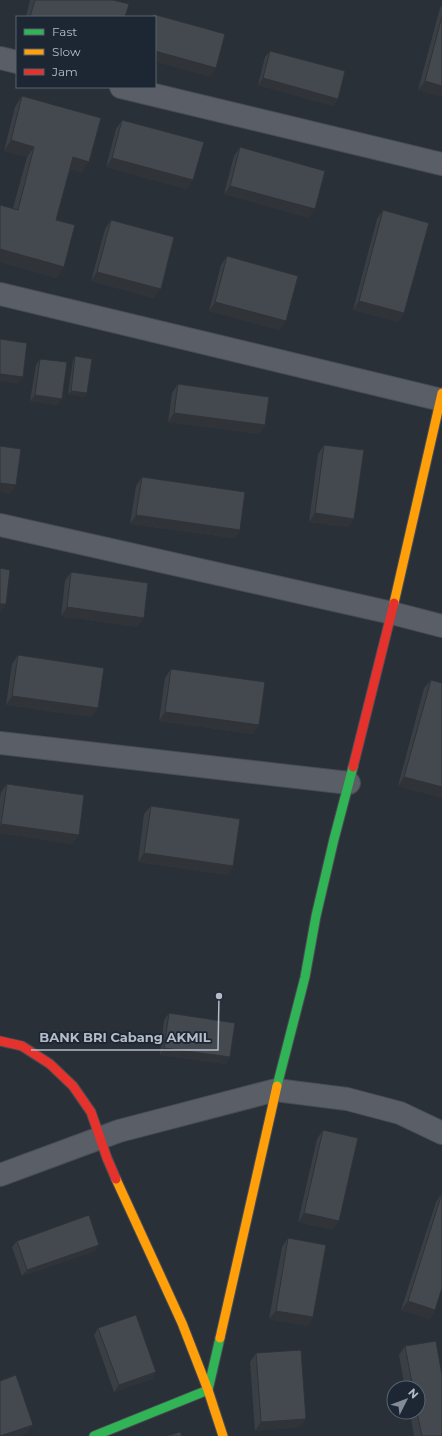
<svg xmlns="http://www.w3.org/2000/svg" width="442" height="1436" font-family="Montserrat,sans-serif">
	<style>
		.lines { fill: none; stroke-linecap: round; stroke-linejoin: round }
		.street-casing { stroke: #484c53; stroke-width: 24 }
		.fast-casing { stroke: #484c53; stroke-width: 11 }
		.slow-casing { stroke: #484c53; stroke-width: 11 }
		.jam-casing { stroke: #484c53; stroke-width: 11 }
		.street { stroke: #5a5e66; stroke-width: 22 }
		.fast { stroke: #30b455; stroke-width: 9 }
		.slow { stroke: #ff9f0a; stroke-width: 9 }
		.jam { stroke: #e5322d; stroke-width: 9 }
		.wall { fill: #3a3f45 }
		.shaded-wall { fill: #303338 }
		.building { fill: #444950; stroke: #303338 }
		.leader { fill: none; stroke: #b4bcc9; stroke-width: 1.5 }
		.callout-dot { fill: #b4bcc9; stroke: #1d2633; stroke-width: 1.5 }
		.callout-label { font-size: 13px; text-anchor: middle; font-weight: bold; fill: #b4bcc9; stroke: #1d2633; stroke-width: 3.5; stroke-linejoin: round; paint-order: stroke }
	</style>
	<rect width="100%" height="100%" fill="#2a3038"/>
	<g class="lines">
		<defs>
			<path id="street" d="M0,58l17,4
				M121,87l321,77
				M0,294l442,106
				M0,525l392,88 50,13
				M0,743l349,40
				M0,1175l119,-44 157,-41 71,9 53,14 42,20"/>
			<path id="fast" d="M277,1086l28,-109 11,-61 18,-77 19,-72
				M94,1436l114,-46 12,-52"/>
			<path id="slow" d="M394,603l48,-210
				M116,1179l66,144 26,67 15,46
				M220,1338l57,-252"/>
			<path id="jam" d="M353,767l41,-164
				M0,1041l22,5 28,18 23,22 18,26 16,46 9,21"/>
		</defs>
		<use href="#street" class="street-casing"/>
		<use href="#fast" class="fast-casing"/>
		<use href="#slow" class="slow-casing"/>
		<use href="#jam" class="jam-casing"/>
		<use href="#street" class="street"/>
		<use href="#fast" class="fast"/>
		<use href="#slow" class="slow"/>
		<use href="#jam" class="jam"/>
	</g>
	<path class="wall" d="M30,0h83l12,17h-99z
		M442,5v92l-24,-7 22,-82z
		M270,51l68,48 -5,7 -75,-21 7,-28z
		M22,96l60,76 -12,-3 -14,51 1,58 -57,-16v-57l13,3 14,-51 -23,-6 11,-44z
		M122,120l65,69 -81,-22 10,-38z
		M240,147l69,71 -85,-24 10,-38z
		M383,210l21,103 -6,9 -45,-12 24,-91z
		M111,220l43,78 -63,-17 14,-52z
		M227,256l53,74 -71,-19 12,-46z
		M75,356l10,41 -17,-3 5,-34z
		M40,359l17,46 -27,-4 6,-36z
		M178,384l87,41 -6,9 -91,-12 4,-29z
		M324,445l30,74 -6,8 -39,-5 9,-68z
		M142,477l98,53 -6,8 -104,-14 6,-38z
		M71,572l73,46 -7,9 -76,-11 4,-35z
		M18,655l74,62 -86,-12 6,-41z
		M171,669l82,65 -94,-13 6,-43z
		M431,680l11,3v115l-44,-12 26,-98z
		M7,784l72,51 -7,9 -72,-11v-35l1,-6z
		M151,806l82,60 -6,9 -89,-13 6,-48z
		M169,1013l61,44 -4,7 -66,-9 4,-35z
		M323,1130l10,100 -35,-8 19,-83z
		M442,1193l-7,117 -6,9 -28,-9 35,-108z
		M288,1238l25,79 -6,9 -38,-7 13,-72z
		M17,1241l78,10 -73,25 -10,-29z
		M98,1328l58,44 -4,7 -38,13 -20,-57z
		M405,1346l37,90h-28l-4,-24h8v-24h-13l-6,-33z
		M256,1353l44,74 -45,4 -5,-69z"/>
	<path class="shaded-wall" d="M155,51l61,17 -6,9 -55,-15z
		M263,78l75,21 -5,7 -75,-21z
		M425,81l17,5v11l-24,-7z
		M11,140l23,7 -7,10 -23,-6z
		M73,157l16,5 -7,10 -16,-4z
		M112,158l81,22 -6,9 -81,-22z
		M230,186l85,23 -6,9 -85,-24z
		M0,249l64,18 -7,11 -57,-16z
		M97,272l64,17 -7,9 -63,-17z
		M359,301l45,12 -6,9 -45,-12z
		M215,302l71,19 -6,9 -71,-19z
		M0,374l23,3 -5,7 -18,-3z
		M71,391l16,2 -2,4 -17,-3z
		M35,395l27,4 -5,6 -27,-4z
		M174,413l91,12 -6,9 -91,-12z
		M0,483l16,2 -6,9 -10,-2z
		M315,513l39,6 -6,8 -39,-5z
		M136,515l104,15 -6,8 -104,-14z
		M0,604h6l-6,9z
		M67,607l77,11 -7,9 -76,-11z
		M12,696l86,12 -6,9 -86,-12z
		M165,712l94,13 -6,9 -94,-13z
		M404,777l38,10v11l-44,-12z
		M1,824l78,11 -7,9 -72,-11v-7z
		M144,853l89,13 -6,9 -89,-13z
		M164,1048l66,9 -4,7 -66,-9z
		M304,1213l35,8 -6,9 -35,-8z
		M99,1245l-4,6 -73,25 5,-6z
		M408,1301l27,9 -6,9 -28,-9z
		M276,1311l37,6 -6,9 -38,-7z
		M156,1372l-4,7 -38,13 5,-7z
		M306,1419l-6,8 -45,4 6,-9z
		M33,1425l-6,8 -7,3h-19z"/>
	<path class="building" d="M35,0h78l16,4 -4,13h-95z
		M153,14l72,20 -9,34 -61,-17v-34h-3z
		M442,16v70l-17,-5z
		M270,51l75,20 -7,28 -75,-21z
		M22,96l79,22 -12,44 -16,-5 -17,63 19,5 -11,42 -64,-18v-44l18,5 16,-63 -23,-7z
		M122,120l82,22 -11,38 -81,-22z
		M240,147l85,24 -10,38 -85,-23z
		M383,210l46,13 -25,90 -45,-12z
		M111,220l63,17 -13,52 -64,-17z
		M227,256l71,20 -12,45 -71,-19z
		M0,339l27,4 -4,34 -23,-3z
		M75,356l17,3 -5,34 -16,-2z
		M40,359l27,3 -5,37 -27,-4z
		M178,384l91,13 -4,28 -91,-12z
		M324,445l40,5 -10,69 -39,-6z
		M0,446l21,3 -5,36 -16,-2z
		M142,477l103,15 -5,38 -104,-15z
		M0,568l10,2 -4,34h-6z
		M71,572l77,11 -4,35 -77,-11z
		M18,655l86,13 -6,40 -86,-12z
		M171,669l94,13 -6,43 -94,-13z
		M431,680l11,3v104l-38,-10z
		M7,784l77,11 -5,40 -78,-11z
		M151,806l89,13 -7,47 -89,-13z
		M169,1013l66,10 -5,34 -66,-9z
		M323,1130l35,8 -19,83 -35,-8z
		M442,1193v95l-7,22 -27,-9z
		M89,1215l10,30 -72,25 -10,-29z
		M288,1238l38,7 -13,72 -37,-6z
		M136,1315l20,57 -37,13 -21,-57z
		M436,1341l6,34v61h-20l-5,-24h1v-24h-5l-8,-42z
		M301,1350l5,69 -45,3 -5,-69z
		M16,1375l17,50 -33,11v-55z
		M180,1432l2,4h-15z"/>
	<path class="leader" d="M219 996L218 1050H31"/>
	<circle class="callout-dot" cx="219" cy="996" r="4"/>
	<g class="callout-label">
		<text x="125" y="1042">BANK BRI Cabang AKMIL</text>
	</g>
	<rect x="16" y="16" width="140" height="72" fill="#1d2633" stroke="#59626f"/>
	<rect x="24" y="29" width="20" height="6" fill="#30b455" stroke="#59626f"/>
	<text x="52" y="36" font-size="12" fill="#b4bcc9">Fast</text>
	<rect x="24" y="49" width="20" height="6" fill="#ff9f0a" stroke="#59626f"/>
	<text x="52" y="56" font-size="12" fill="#b4bcc9">Slow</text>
	<rect x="24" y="69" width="20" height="6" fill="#e5322d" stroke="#59626f"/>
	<text x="52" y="76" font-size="12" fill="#b4bcc9">Jam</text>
	<g transform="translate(406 1400) rotate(48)"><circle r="19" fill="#1d2633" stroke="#59626f"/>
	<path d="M0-3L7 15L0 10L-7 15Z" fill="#848b96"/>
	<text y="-6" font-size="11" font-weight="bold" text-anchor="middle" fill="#b4bcc9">N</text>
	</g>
</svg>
